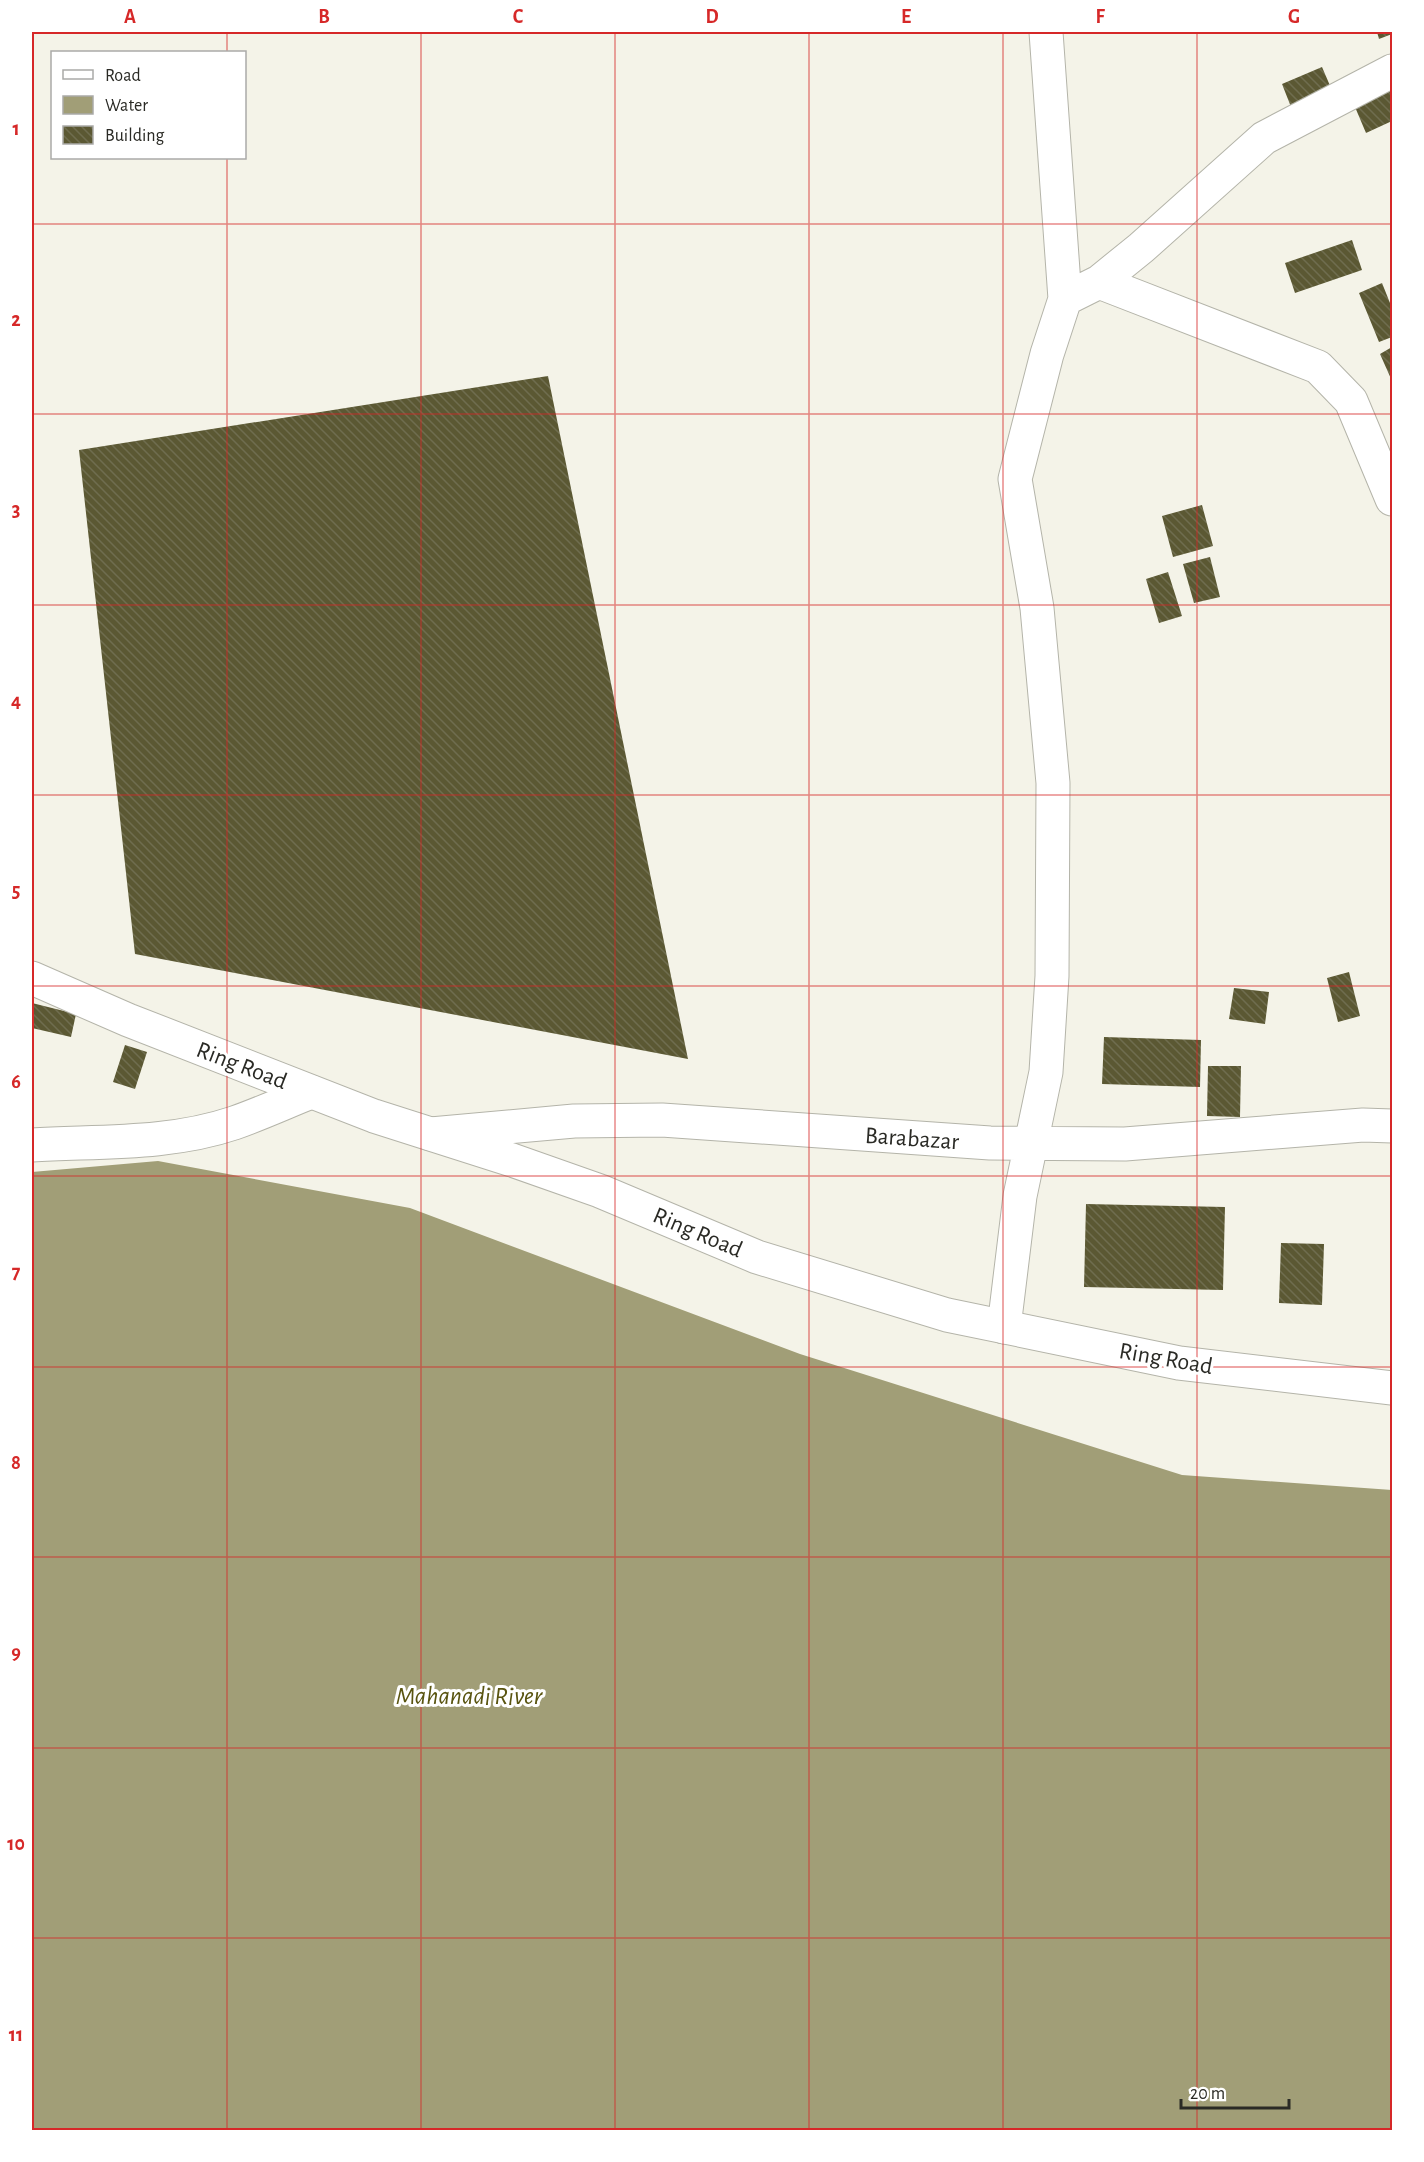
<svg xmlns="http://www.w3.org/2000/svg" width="1424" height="2162" font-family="'Alegreya Sans',sans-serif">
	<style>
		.water { fill: #a19e77 }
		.building { fill: url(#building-back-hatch) }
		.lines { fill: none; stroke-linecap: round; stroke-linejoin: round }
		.minor-casing { stroke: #b4b4a9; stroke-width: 35 }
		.tertiary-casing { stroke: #b4b4a9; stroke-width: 35 }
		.minor { stroke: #fff; stroke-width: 33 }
		.tertiary { stroke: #fff; stroke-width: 33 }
		.grid { fill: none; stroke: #d62828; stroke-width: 1.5; stroke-opacity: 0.55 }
		.labels { text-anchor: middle; stroke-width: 6; stroke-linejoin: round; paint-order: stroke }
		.street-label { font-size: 24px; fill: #2a2a25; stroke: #fff }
		.water-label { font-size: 26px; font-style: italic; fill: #595410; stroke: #fff }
		.neatline { fill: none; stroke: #d62828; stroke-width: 2 }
		.grid-label { font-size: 20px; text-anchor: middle; font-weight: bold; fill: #d62828 }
	</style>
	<defs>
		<pattern id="building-back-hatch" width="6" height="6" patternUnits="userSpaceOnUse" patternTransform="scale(1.5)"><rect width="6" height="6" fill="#5b5833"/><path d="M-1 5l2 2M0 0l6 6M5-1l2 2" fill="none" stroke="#6f6d4f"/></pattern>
	</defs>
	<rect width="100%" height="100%" fill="#f4f3e8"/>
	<path class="water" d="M158,1161l252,47 390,146 382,121 210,15v640h-1360v-958z"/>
	<path class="building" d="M1377,32h15v2l-13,5z
		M1322,67l12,28 -41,17 -11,-28z
		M1392,89v32l-26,12 -11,-26z
		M1352,240l10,30 -67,23 -10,-30z
		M1382,283l10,25v29l-13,5 -20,-49z
		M1392,347v34l-12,-27z
		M548,376l140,683 -553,-105 -56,-504z
		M1202,505l11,41 -40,11 -11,-41z
		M1210,557l10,40 -26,6 -11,-39z
		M1168,572l14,44 -23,7 -13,-44z
		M1349,972l11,44 -22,6 -11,-44z
		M1234,988l35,4 -4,32 -36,-5z
		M32,1003l44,11 -5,23 -39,-9z
		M1104,1037l97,3 -1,47 -98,-3z
		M125,1045l22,7 -12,37 -22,-7z
		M1208,1066h33l-1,51 -33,-1z
		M1086,1204l139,3 -2,83 -139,-3z
		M1281,1243l43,1 -2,61 -43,-2z"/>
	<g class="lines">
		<defs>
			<path id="minor" d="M1046,32l19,267
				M1099,282l219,85 33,34 41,98
				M431,1134l143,-13 88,-1 328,23 135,1 238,-19 29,1
				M32,1145c67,-4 137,0 202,-22 26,-9 52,-21 77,-31
				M1004,1327l16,-131 26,-124 6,-96 1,-193 -16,-175 -22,-129 32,-125 18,-55 34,-17 42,-34 123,-110 128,-67"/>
			<path id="tertiary" d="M32,978l96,42 246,96 138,44 88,31 157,66 190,58 232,48 213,25"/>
		</defs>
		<use href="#minor" class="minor-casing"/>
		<use href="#tertiary" class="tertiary-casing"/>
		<use href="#minor" class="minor"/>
		<use href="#tertiary" class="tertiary"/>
	</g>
	<path class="grid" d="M227,32v20M421,32v2098M615,32v2098M809,32v2098M1003,32v2098M1197,32v2098M227,158v1972M32,224h1360M32,414h1360M32,605h1360M32,795h1360M32,986h1360M32,1176h1360M32,1367h1360M32,1557h1360M32,1748h1360M32,1938h1360"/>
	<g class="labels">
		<g class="street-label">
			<text transform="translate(242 1065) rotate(21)" y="8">Ring Road</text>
			<text transform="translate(912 1138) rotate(4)" y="8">Barabazar</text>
			<text transform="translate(698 1232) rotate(23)" y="8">Ring Road</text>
			<text transform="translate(1166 1358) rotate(10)" y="8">Ring Road</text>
		</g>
		<g class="water-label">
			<text x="469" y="1704">Mahanadi River</text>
		</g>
	</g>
	<rect width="1424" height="2162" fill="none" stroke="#ffffff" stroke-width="66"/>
	<rect x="51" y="51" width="195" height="108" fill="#ffffff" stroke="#aaaaa8" stroke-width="1.5"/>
	<rect x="63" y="70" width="30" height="9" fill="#ffffff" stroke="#aaaaa8" stroke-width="1.5"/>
	<text x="105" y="81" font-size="18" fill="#2a2a25">Road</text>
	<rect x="63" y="96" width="30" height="18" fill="#a19e77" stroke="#aaaaa8" stroke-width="1.5"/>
	<text x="105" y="111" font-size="18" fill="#2a2a25">Water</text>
	<rect x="63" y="126" width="30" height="18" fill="url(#building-back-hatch)" stroke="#aaaaa8" stroke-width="1.5"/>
	<text x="105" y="141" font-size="18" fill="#2a2a25">Building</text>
	<path d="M1181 2099v9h108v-9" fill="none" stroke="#2a2a25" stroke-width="3"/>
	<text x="1190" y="2099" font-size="18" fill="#2a2a25" stroke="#ffffff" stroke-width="4.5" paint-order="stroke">20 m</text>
	<rect x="33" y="33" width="1358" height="2096" class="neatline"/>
	<g class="grid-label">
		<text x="130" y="23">A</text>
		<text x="324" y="23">B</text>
		<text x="518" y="23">C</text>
		<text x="712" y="23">D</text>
		<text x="906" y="23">E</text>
		<text x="1100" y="23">F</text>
		<text x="1294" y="23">G</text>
		<text x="16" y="135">1</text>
		<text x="16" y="326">2</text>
		<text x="16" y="516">3</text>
		<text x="16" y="707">4</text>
		<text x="16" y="897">5</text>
		<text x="16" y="1088">6</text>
		<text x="16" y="1278">7</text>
		<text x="16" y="1469">8</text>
		<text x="16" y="1659">9</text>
		<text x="16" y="1850">10</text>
		<text x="16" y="2041">11</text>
	</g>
</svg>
